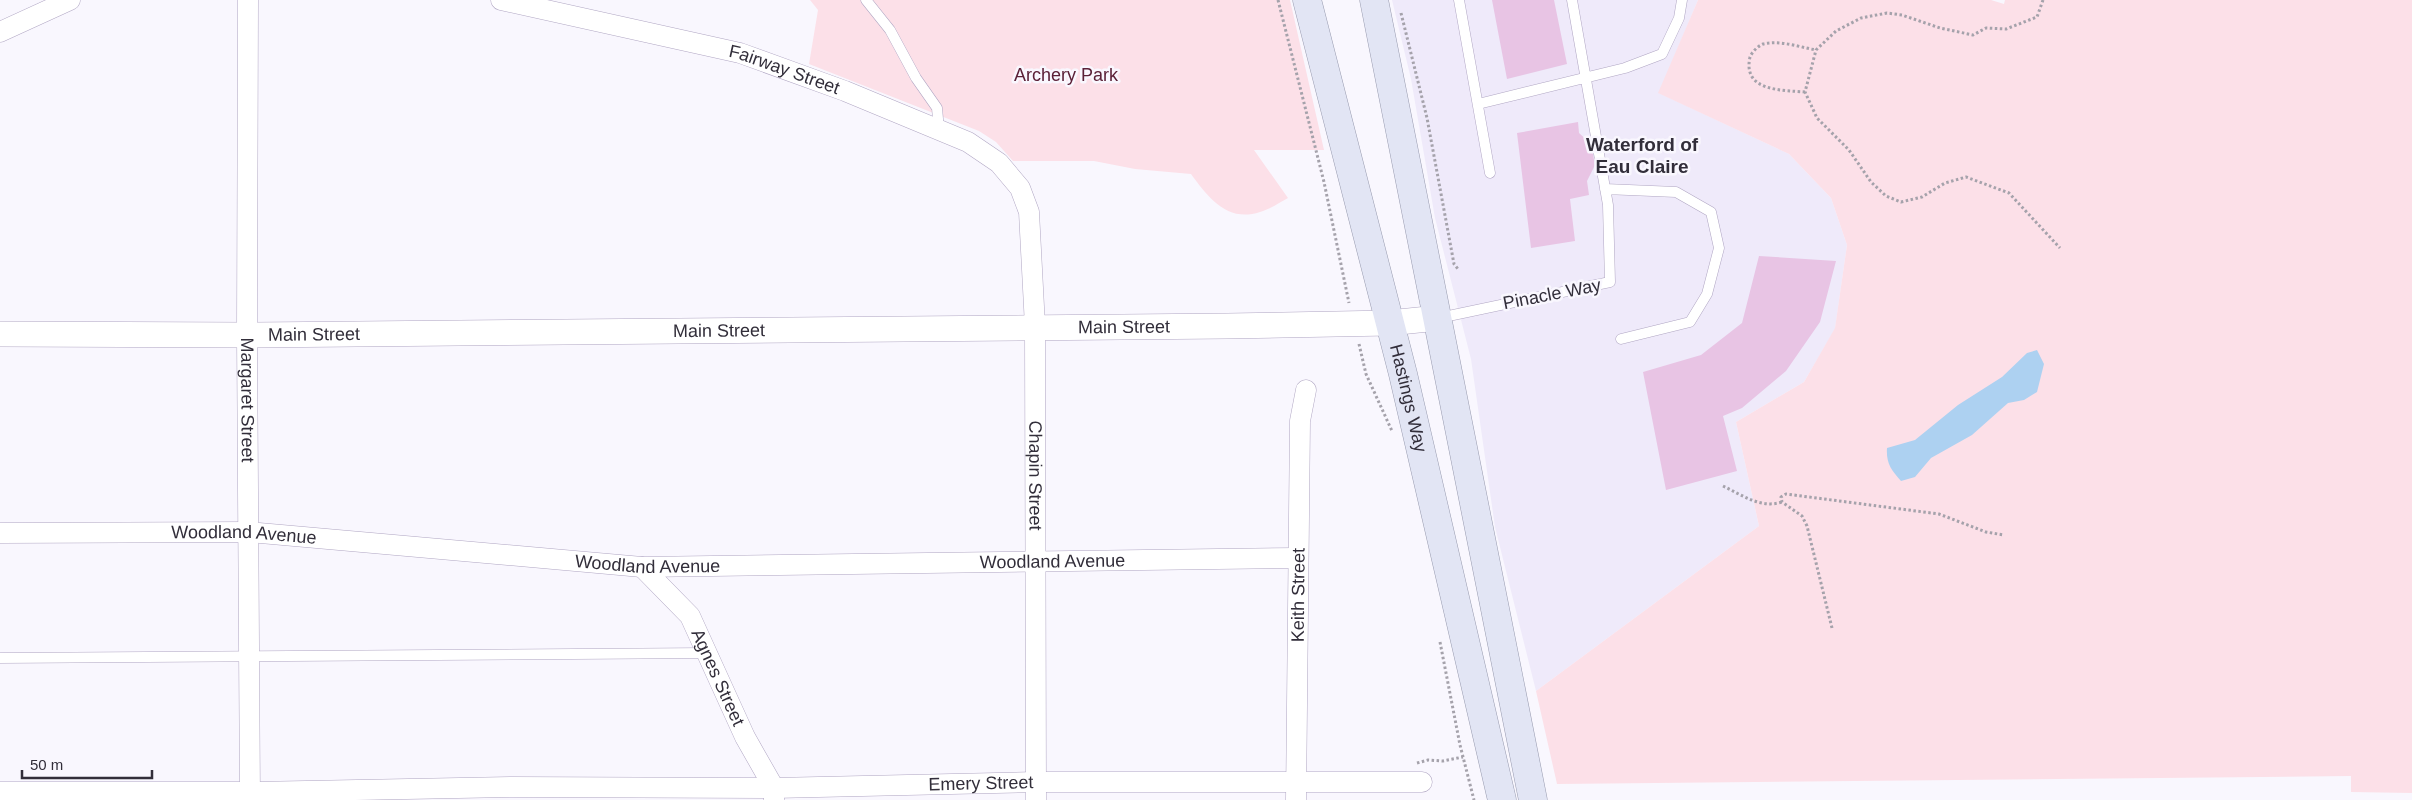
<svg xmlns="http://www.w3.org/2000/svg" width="2412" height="800" font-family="Helvetica,sans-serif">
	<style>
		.built { fill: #efeafa }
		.green { fill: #fce0e8 }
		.water { fill: #add1f1 }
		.building { fill: #e8c4e4 }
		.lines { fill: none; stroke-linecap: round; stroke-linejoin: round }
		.service-casing { stroke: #b0a6c3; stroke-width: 11 }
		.minor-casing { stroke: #b0a6c3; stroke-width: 21 }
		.tertiary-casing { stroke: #b0a6c3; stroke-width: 26 }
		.primary-casing { stroke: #979aae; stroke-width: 29 }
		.path { stroke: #a5a2ab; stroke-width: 3; stroke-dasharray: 2.5 2.5; stroke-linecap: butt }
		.service { stroke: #fff; stroke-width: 10 }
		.minor { stroke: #fff; stroke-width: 20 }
		.tertiary { stroke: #fff; stroke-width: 25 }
		.primary { stroke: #e2e5f4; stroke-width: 28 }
		.labels { text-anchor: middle; stroke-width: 5; stroke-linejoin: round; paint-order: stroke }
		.street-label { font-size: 18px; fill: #322e3a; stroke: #f9f7fe }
		.park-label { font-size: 18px; fill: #5b2138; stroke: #f9f7fe }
		.neighbourhood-label { font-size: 19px; font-weight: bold; fill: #322e3a; stroke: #f9f7fe }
	</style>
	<rect width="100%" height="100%" fill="#f9f7fe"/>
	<path class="built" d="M1392,0h306l-39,93 130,61 42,44 16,47 -12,84 -31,53 -68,40 23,104 -223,165 -41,-164 -24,-168 -36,-141 -24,-139z"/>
	<path class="green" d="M810,0h480l34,150h-70l34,48c-9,5 -18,11 -28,14 -33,11 -52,-15 -69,-38l-56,-5 -41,-8h-81l-17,-19 -17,-11 -170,-67 9,-54z
		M1698,0h293l13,4 1,-4h407v793l-61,-1v-16l-794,8 -21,-93 223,-165 -23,-104 68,-40 31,-54 12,-83 -16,-47 -42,-44 -131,-61z"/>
	<path class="water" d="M2037,350l7,14 -7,28 -13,8 -16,3 -36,32 -41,23 -16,19 -14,4c-10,-11 -15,-18 -14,-33l28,-8 43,-35 44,-28 25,-24z"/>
	<path class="building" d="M1492,0h62l13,64 -60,15z
		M1578,122l1,11 12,11 4,21 -8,16 2,14 -19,4 5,42 -44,7 -14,-115z
		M1759,256l77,5 -16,61 -34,49 -44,37 -19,8 14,55 -71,19 -23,-118 58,-17 41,-32z"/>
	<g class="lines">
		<defs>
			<path id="service" d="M866,0l24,30 26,48 21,30 2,22
				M1459,0l31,173
				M1478,104l147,-36 37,-14 17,-36 3,-18
				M1605,189l71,3 35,20 8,36 -12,46 -17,28 -69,17
				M1439,318l171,-36 -2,-77 -36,-205
				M0,658l707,-5"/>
			<g id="minor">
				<path id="s1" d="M248,0l-1,335 3,465"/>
				<path id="s2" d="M501,0l239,53 105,38 123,51 31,21 21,25 9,24 6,114 1,474"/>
				<path d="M0,32l70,-32"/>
				<path id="s3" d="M0,533l249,-1 393,35 655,-9"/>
				<path id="s4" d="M642,567l48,49 55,121 29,51v11"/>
				<path id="s5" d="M0,792h250l263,-5 261,1 262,-6h386"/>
				<path id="s6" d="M1296,800l4,-379 6,-31"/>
			</g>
			<g id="tertiary">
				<path id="s7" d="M0,334l247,1 980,-9 162,-3 49,-5"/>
			</g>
			<g id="primary">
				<path id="s8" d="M1307,0l96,374 99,426"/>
				<path d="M1374,0l159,800"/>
			</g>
		</defs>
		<use href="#service" class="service-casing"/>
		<use href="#minor" class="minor-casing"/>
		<use href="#tertiary" class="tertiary-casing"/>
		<use href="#primary" class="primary-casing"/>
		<path class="path" d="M1278,0l46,182 25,121
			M2043,0l-6,17 -31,12 -20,-1 -13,7 -33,-7 -38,-13 -15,-2 -26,5 -25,13 -20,19 -11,42 12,26 32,32 22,32 15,14 15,6 21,-5 23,-14 21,-6 43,16 51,55
			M1401,13l26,105 27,146 4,5
			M1805,92c-22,-2 -63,0 -55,-35 2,-5 8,-11 13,-13 18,-4 36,3 53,6
			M1359,344l7,30 26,57
			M1723,486c19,9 38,23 59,16
			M1832,628l-25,-102 -5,-10 -20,-14 -1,-5 5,-3 153,20 47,18 18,3
			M1440,642l20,103 14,55
			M1417,763l11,-3 15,1 20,-4"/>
		<use href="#service" class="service"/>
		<use href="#minor" class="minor"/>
		<use href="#tertiary" class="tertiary"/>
		<use href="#primary" class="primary"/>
	</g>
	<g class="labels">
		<g class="street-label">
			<text dy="6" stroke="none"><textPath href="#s2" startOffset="292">Fairway Street</textPath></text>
			<text transform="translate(1552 294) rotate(-11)" y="6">Pinacle Way</text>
			<text dy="6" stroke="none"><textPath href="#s7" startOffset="1124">Main Street</textPath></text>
			<text dy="6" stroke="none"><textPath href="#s7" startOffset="719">Main Street</textPath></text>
			<text dy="6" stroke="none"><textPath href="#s7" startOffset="314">Main Street</textPath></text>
			<text dy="6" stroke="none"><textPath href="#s8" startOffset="411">Hastings Way</textPath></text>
			<text dy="6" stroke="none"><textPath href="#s1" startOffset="400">Margaret Street</textPath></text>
			<text dy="6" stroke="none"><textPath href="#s2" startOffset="849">Chapin Street</textPath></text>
			<text dy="6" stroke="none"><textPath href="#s3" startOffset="244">Woodland Avenue</textPath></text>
			<text dy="6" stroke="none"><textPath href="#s3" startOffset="1054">Woodland Avenue</textPath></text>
			<text dy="6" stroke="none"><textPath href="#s3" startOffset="649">Woodland Avenue</textPath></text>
			<text dy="6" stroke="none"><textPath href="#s6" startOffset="205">Keith Street</textPath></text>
			<text dy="6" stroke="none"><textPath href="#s4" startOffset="136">Agnes Street</textPath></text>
			<text dy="6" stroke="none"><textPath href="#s5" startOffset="981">Emery Street</textPath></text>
		</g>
		<g class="park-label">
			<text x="1066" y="81">Archery Park</text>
		</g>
		<g class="neighbourhood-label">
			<text x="1642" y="151">Waterford of<tspan x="1642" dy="22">Eau Claire</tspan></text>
		</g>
	</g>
	<path d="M22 770v8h130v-8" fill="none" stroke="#322e3a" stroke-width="2.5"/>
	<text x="30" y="770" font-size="15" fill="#322e3a" stroke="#f9f7fe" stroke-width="4" paint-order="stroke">50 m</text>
</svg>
